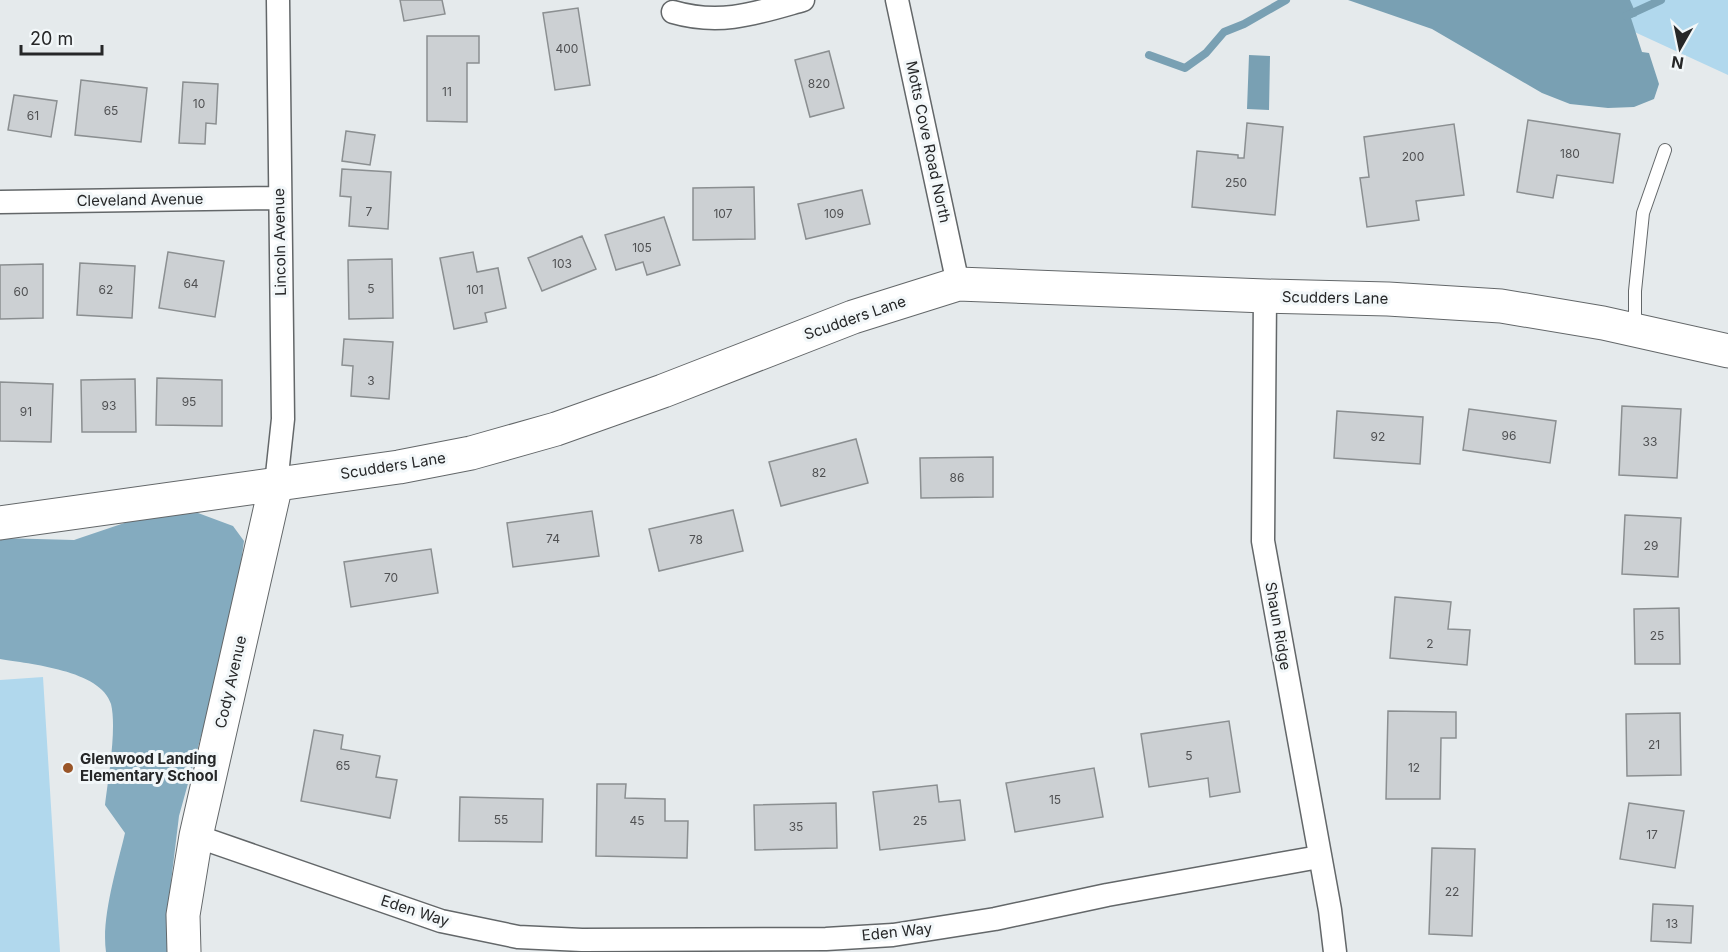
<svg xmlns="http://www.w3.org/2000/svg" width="1728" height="952" font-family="Inter,sans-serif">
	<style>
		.green { fill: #b1d8ed }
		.forest { fill: #84abbf }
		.water { fill: #79a0b3 }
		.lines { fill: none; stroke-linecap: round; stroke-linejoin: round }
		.stream { stroke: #79a0b3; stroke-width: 8 }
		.building { fill: #ccd0d3; stroke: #8b8f91; stroke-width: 1.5 }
		.lane-casing { stroke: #636769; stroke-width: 14 }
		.street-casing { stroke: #636769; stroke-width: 25 }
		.secondary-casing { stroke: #636769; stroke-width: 35 }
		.lane { stroke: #fff; stroke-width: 12 }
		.street { stroke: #fff; stroke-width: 22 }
		.secondary { stroke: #fff; stroke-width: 33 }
		.poi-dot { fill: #995528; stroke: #f2f7f9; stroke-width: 2 }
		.labels { text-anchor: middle; stroke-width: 6; stroke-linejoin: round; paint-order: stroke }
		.number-label { font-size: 12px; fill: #505153 }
		.street-label { font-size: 15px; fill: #262728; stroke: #f2f7f9 }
		.poi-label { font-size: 15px; font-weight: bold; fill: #262728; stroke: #f2f7f9; text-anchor: start }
	</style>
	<rect width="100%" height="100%" fill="#e5eaec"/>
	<path class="green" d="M1565,0h163v75z
		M43,677l17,275h-60v-272z"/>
	<path class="forest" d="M198,513l35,13 11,15 -9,64 -22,88 -34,123 -8,66 3,70h-68c-5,-34 11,-85 19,-119l-20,-28c3,-26 12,-76 6,-101 -10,-34 -82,-40 -111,-45v-121l74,2 74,-25z"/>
	<path class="water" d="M1348,0h282l7,16 -6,2 11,34 7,1 10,31 -5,15 -20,8 -26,1 -38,-4 -28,-11 -110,-64z
		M1249,55l21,1 -1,54 -22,-1z"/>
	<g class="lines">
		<path class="stream" d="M1626,16l35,-16
			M1149,55l36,13 21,-15 18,-21 20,-8 42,-24"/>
	</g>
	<path class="building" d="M400,0h42l3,14 -41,7z
		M578,8l12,77 -35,5 -12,-77z
		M427,36h52v27h-12v59l-40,-1z
		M829,51l15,57 -34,9 -15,-57z
		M81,80l66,8 -6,54 -66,-7z
		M183,82l35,2 -2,40 -10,-1 -1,21 -26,-1z
		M14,95l43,6 -6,36 -43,-7z
		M1528,120l92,14 -7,49 -56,-8 -4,23 -36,-6z
		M1247,123l36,4 -8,88 -83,-8 5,-56 41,4v3h6z
		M1454,124l10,71 -48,6 3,19 -52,7 -7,-49 9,-1 -5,-40z
		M346,131l29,4 -5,30 -28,-4z
		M342,169l49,3 -3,57 -39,-3 2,-29 -11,-1z
		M754,187l1,52 -62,1v-52z
		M862,190l8,34 -64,15 -8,-35z
		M664,217l16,48 -33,10 -4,-13 -27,8 -11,-35z
		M582,236l14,33 -54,22 -14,-33z
		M168,252l56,9 -9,56 -56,-9z
		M473,252l4,20 21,-4 8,40 -21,5 2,9 -33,7 -14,-71z
		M392,259l1,59 -44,1 -1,-59z
		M80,263l55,3 -3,52 -55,-3z
		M43,264v54l-43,1v-54z
		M344,339l49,3 -4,57 -38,-3 2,-30 -11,-1z
		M157,378l65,2v46l-66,-1z
		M135,379l1,53h-54l-1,-52z
		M0,382l53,2 -2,58 -51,-1z
		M1622,406l59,3 -4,69 -58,-3z
		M1469,409l87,12 -6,42 -87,-13z
		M1337,411l86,6 -3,47 -86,-6z
		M856,439l12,44 -87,23 -12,-44z
		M993,457v40l-72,1 -1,-40z
		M733,510l10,41 -84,20 -10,-42z
		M592,511l7,45 -86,11 -6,-44z
		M1625,515l56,3 -3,59 -56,-3z
		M431,549l7,44 -87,14 -7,-45z
		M1395,597l56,5 -3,27 22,1 -3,35 -77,-7z
		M1679,608l1,56h-45l-1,-55z
		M1388,711l68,1v26h-15l-1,61h-54z
		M1680,713l1,62 -54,1 -1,-62z
		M1229,721l11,71 -30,5 -2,-19 -59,9 -8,-53z
		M314,730l29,5 -2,14 39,7 -4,21 21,3 -7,38 -89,-17z
		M1094,768l9,49 -88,15 -9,-49z
		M597,784h29l-1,14 40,1v22h23l-1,37 -91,-2z
		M937,785l2,17 21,-2 5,40 -85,10 -7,-58z
		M460,797l83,2 -1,43 -83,-1z
		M836,803l1,45 -82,2 -1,-45z
		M1629,803l55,8 -9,57 -55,-9z
		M1432,848l43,1 -3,87 -43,-2z
		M1653,904l40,2 -2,37 -40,-2z"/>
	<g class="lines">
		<defs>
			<path id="lane" d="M1635,329v-38l8,-78 22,-63"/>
			<path id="street" d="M897,0l61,284
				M673,12c48,14 84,1 130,-12
				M0,202l279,-4
				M1265,296l-2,245 67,369 5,42
				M276,484l7,-65 -5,-419
				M196,836l245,85 77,16 64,3 244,-1 67,-4 102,-16 112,-24 212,-38"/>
			<path id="secondary" d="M0,523l399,-56 72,-14 85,-24 107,-38 190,-74 105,-33 307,12 123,3 113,7 102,17 125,28
				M184,952l-1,-37 13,-79 80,-352"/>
		</defs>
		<use href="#lane" class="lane-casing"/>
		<use href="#street" class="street-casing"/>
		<use href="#secondary" class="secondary-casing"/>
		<use href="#lane" class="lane"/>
		<use href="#street" class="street"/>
		<use href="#secondary" class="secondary"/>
	</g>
	<circle class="poi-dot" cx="68" cy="768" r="6"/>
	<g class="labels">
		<g class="number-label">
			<text x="567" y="53">400</text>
			<text x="819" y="88">820</text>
			<text x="447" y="96">11</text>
			<text x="199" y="108">10</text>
			<text x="111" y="115">65</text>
			<text x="33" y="120">61</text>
			<text x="1570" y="158">180</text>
			<text x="1413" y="161">200</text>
			<text x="1236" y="187">250</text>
			<text x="369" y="216">7</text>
			<text x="723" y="218">107</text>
			<text x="834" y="218">109</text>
			<text x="642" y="252">105</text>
			<text x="562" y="268">103</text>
			<text x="191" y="288">64</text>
			<text x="371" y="293">5</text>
			<text x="106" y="294">62</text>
			<text x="475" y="294">101</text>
			<text x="21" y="296">60</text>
			<text x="371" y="385">3</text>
			<text x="189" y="406">95</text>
			<text x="109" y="410">93</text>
			<text x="26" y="416">91</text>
			<text x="1509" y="440">96</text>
			<text x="1378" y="441">92</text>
			<text x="1650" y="446">33</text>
			<text x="819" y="477">82</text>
			<text x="957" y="482">86</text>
			<text x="553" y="543">74</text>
			<text x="696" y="544">78</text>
			<text x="1651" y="550">29</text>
			<text x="391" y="582">70</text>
			<text x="1657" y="640">25</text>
			<text x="1430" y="648">2</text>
			<text x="1654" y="749">21</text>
			<text x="1189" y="760">5</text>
			<text x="343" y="770">65</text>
			<text x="1414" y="772">12</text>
			<text x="1055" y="804">15</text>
			<text x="501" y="824">55</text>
			<text x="637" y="825">45</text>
			<text x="920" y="825">25</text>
			<text x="796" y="831">35</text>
			<text x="1652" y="839">17</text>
			<text x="1452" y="896">22</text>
			<text x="1672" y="928">13</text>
		</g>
		<g class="street-label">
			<text transform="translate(928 142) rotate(78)" y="5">Motts Cove Road North</text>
			<text transform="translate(140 200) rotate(-1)" y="5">Cleveland Avenue</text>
			<text transform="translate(280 242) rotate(-91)" y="5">Lincoln Avenue</text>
			<text transform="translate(1335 298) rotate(1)" y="5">Scudders Lane</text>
			<text transform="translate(855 318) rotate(-19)" y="5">Scudders Lane</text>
			<text transform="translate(393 466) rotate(-9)" y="5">Scudders Lane</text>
			<text transform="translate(1278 626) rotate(80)" y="5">Shaun Ridge</text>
			<text transform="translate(231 682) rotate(-77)" y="5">Cody Avenue</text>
			<text transform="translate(415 911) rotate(18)" y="5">Eden Way</text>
			<text transform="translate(897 932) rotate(-6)" y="5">Eden Way</text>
		</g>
		<g class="poi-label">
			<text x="80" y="764">Glenwood Landing<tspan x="80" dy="17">Elementary School</tspan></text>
		</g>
	</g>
	<g transform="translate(1680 48) rotate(189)" stroke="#f2f7f9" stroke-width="4.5" paint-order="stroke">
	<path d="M0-4.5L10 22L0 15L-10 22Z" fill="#262728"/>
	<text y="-9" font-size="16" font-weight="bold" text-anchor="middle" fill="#262728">N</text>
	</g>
	<path d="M21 45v9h81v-9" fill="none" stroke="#262728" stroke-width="3"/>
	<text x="30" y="45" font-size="18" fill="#262728" stroke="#f2f7f9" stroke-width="4.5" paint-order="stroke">20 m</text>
</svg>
